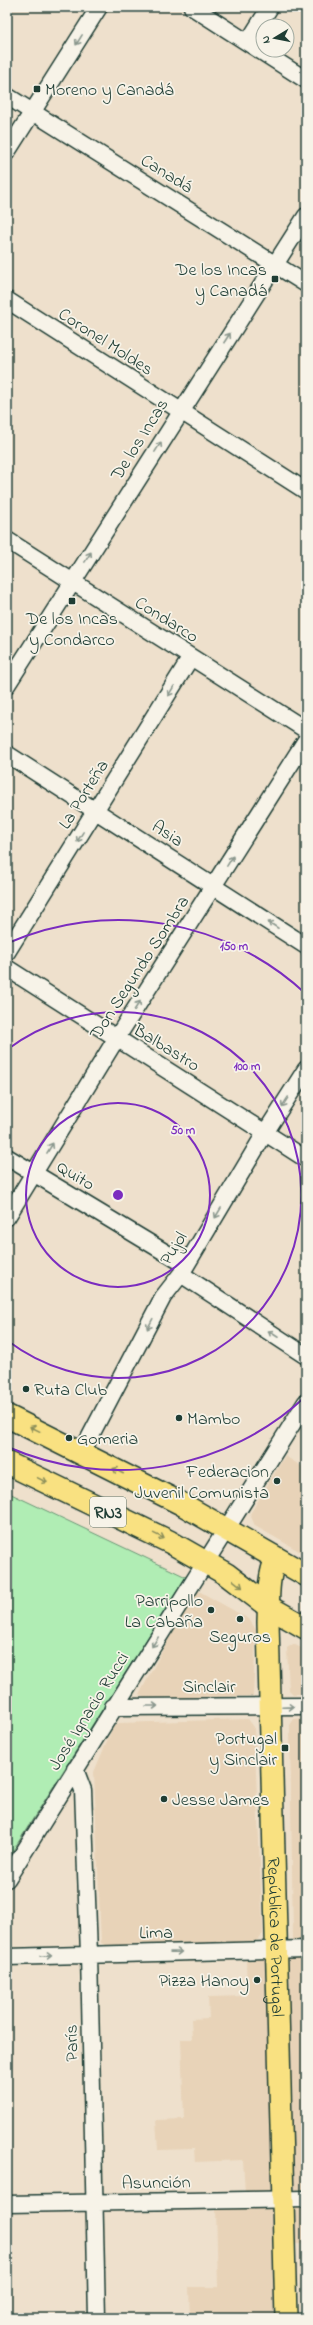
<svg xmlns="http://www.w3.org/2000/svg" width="313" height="2325" font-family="'Indie Flower',sans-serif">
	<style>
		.built { fill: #e8d3b8 }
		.green { fill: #b0edb4; stroke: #689574 }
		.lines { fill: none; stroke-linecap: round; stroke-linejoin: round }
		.minor-casing { stroke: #1f3d34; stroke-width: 19 }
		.major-casing { stroke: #1f3d34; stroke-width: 24 }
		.highway-casing { stroke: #1f3d34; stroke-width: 25 }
		.minor { stroke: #f7f3e8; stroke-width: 16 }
		.major { stroke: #f9e181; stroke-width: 21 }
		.highway { stroke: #f9e181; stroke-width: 22 }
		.oneway { stroke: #8b988e }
		.oneway2 { stroke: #8c8f5a }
		.ring { fill: none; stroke: #7b2cbf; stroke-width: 2 }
		.poi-dot { fill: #1f3d34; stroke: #f7f3e8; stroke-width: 1.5 }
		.labels { text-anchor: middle; stroke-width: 3.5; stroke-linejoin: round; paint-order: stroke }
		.shield { fill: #f7f3e8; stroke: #60746a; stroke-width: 1 }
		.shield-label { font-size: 17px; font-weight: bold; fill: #1f3d34 }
		.poi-label { font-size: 18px; fill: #1f3d34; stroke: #f7f3e8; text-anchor: start }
		.street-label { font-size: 18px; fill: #1f3d34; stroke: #f7f3e8 }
		.centre { fill: #7b2cbf; stroke: #f7f3e8; stroke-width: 2 }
		.ring-label { font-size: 12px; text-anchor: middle; font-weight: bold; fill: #7b2cbf; stroke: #f7f3e8; stroke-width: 3.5; stroke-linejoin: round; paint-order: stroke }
	</style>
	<rect width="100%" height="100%" fill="#eee0cc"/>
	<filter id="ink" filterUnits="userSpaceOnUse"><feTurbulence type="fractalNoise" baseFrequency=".025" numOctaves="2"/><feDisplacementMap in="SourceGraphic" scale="8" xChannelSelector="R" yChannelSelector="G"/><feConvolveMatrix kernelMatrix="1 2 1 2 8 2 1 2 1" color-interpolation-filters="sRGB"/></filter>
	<g filter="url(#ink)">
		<path class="built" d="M285,1456l21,13v86l-51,-29 -5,-12z
			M197,1590l52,29 7,11 -3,66 -108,2 -6,-3 47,-89z
			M293,1644l13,6v44h-13l-4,-4 -2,-42z
			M306,1718v227h-9l-4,-5 -3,-215 4,-6z
			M248,1719l6,8 9,207 -7,7 -148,6 -7,-4 -7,-171 19,-45 6,-4z
			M262,1957l5,5 6,224 -1,4 -5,3h-22l-2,-33 -48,2 -1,-13 -36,1 -2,-30 28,-1 -3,-80h11l-1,-20 18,-1 -1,-21 39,-1 -1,-38z
			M294,1957h12v236h-7l-8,-10 -6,-218 4,-6z
			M306,2203v41h-14l1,-34 3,-4z
			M264,2206l6,2 4,4 2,106h-86l-1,-31h29l-2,-80z"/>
		<path class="green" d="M7,1492l179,85 -179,283z"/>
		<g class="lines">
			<defs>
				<path id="minor" d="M192,7l114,73
					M248,42l22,-35
					M7,96l299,188
					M7,152l92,-145
					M7,300l299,191
					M7,540l299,190
					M7,685l299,-469
					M7,754l299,192
					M7,952l184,-295
					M7,968l299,191
					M7,1157l179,108
					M7,1217l109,-178 190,-299
					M181,1274l125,82
					M82,1452l81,-155 18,-23 84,-141 41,-64
					M113,1707l193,-1
					M75,1769l8,21 6,164 8,364
					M7,1879l299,-477
					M7,1957l299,-8
					M7,2204l299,-5"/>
				<g id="major">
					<path id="s1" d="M276,1558c-9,21 -7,42 -8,64l18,696"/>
				</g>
				<path id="highway" d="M7,1416l173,87 126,72
					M7,1463l163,79 56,32 43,33 37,21"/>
			</defs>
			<use href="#minor" class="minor-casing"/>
			<use href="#major" class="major-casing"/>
			<use href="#highway" class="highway-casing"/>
			<use href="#minor" class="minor"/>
			<use href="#major" class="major"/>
			<use href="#highway" class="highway"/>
		</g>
		<defs><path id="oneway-shaft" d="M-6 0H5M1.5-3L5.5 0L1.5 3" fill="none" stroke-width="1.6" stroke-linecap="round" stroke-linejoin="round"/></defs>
		<g class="oneway">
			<use href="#oneway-shaft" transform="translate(79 40) rotate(122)"/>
			<use href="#oneway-shaft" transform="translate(227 338) rotate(-57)"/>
			<use href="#oneway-shaft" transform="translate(158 447) rotate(-58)"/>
			<use href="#oneway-shaft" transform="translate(88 557) rotate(-58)"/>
			<use href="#oneway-shaft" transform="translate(171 691) rotate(122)"/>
			<use href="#oneway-shaft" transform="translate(80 837) rotate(122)"/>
			<use href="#oneway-shaft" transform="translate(230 861) rotate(-58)"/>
			<use href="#oneway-shaft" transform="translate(273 925) rotate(-147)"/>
			<use href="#oneway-shaft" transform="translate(137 1006) rotate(-57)"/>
			<use href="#oneway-shaft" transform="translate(285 1102) rotate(123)"/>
			<use href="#oneway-shaft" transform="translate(50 1148) rotate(-59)"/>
			<use href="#oneway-shaft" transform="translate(218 1213) rotate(121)"/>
			<use href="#oneway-shaft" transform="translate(150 1324) rotate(118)"/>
			<use href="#oneway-shaft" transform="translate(273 1334) rotate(-147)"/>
			<use href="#oneway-shaft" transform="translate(155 1642) rotate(123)"/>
			<use href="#oneway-shaft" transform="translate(152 1706)"/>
			<use href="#oneway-shaft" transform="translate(288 1707) rotate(-2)"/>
			<use href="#oneway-shaft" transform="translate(176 1952) rotate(-1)"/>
			<use href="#oneway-shaft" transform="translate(46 1956) rotate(-2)"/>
		</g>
		<g class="oneway2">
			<use href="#oneway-shaft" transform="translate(35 1429) rotate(-154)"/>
			<use href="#oneway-shaft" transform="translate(118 1471) rotate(-153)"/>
			<use href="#oneway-shaft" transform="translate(42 1480) rotate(26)"/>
			<use href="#oneway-shaft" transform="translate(159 1536) rotate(26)"/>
			<use href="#oneway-shaft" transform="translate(238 1584) rotate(38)"/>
		</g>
	</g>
	<g class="ring">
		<circle cx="118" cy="1195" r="92"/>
		<path d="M8 1049A183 183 0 1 1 8 1341"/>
		<path d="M306 1396A275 275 0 0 1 8 1447M8 943A275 275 0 0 1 306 994"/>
	</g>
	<g class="poi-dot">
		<rect x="33" y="85" width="8" height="8" rx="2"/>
		<rect x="271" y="275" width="8" height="8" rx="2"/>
		<rect x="68" y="597" width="8" height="8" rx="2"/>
		<circle cx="26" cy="1389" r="4"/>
		<circle cx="179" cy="1418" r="4"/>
		<circle cx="69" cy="1438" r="4"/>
		<circle cx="277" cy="1481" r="4"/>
		<circle cx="211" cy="1610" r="4"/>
		<circle cx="240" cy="1619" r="4"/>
		<rect x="281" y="1744" width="8" height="8" rx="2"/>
		<circle cx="164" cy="1799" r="4"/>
		<circle cx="257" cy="1980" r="4"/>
	</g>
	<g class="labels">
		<rect class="shield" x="90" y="1497" width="36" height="30" rx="3"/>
		<g class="shield-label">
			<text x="108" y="1518">RN3</text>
		</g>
		<g class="poi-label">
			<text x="45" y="95">Moreno y Canadá</text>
			<text x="267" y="275" text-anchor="end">De los Incas<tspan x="267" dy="21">y Canadá</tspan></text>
			<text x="72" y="624" text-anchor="middle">De los Incas<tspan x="72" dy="21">y Condarco</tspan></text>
			<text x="34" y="1395">Ruta Club</text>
			<text x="187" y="1424">Mambo</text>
			<text x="77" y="1444">Gomeria</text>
			<text x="269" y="1477" text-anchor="end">Federacion<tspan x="269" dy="21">Juvenil Comunista</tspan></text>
			<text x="203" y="1606" text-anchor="end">Parripollo<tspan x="203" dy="21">La Cabaña</tspan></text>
			<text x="240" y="1642" text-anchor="middle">Seguros</text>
			<text x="277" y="1744" text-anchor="end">Portugal<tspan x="277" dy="21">y Sinclair</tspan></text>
			<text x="172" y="1805">Jesse James</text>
			<text x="249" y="1986" text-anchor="end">Pizza Hanoy</text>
		</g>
		<g class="street-label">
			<text transform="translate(167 173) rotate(32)" y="6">Canadá</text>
			<text transform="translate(106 341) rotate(33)" y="6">Coronel Moldes</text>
			<text transform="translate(139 439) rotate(-58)" y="6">De los Incas</text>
			<text transform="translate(167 619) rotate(32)" y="6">Condarco</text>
			<text transform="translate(83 794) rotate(-58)" y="6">La Porteña</text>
			<text transform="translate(168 833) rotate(33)" y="6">Asia</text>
			<text transform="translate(139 967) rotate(-57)" y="6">Don Segundo Sombra</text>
			<text transform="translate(167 1047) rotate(32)" y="6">Balbastro</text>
			<text transform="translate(76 1175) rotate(31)" y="6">Quito</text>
			<text transform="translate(173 1248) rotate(-58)" y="6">Pujol</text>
			<text x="209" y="1692">Sinclair</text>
			<text transform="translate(88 1711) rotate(-58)" y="6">José Ignacio Rucci</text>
			<text transform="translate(156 1932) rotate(-1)" y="6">Lima</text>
			<text dy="6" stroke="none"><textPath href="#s1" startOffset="380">República de Portugal</textPath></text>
			<text transform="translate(71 2043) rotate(-91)" y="6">París</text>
			<text transform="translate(156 2182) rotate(-1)" y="6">Asunción</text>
		</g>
	</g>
	<circle cx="118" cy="1195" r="6" class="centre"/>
	<g class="ring-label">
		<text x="234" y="950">150 m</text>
		<text x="247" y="1070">100 m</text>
		<text x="183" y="1134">50 m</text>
	</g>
	<rect width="313" height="2325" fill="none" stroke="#f7f3e8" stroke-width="24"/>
	<rect x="12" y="12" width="289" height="2301" fill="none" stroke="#1f3d34" stroke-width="1.5" filter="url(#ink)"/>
	<g transform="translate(275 38) rotate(260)"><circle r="19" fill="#f7f3e8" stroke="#a1aaa0"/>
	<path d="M0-3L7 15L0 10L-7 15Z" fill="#1f3d34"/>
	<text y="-6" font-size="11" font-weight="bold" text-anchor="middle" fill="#1f3d34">N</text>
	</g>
</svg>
